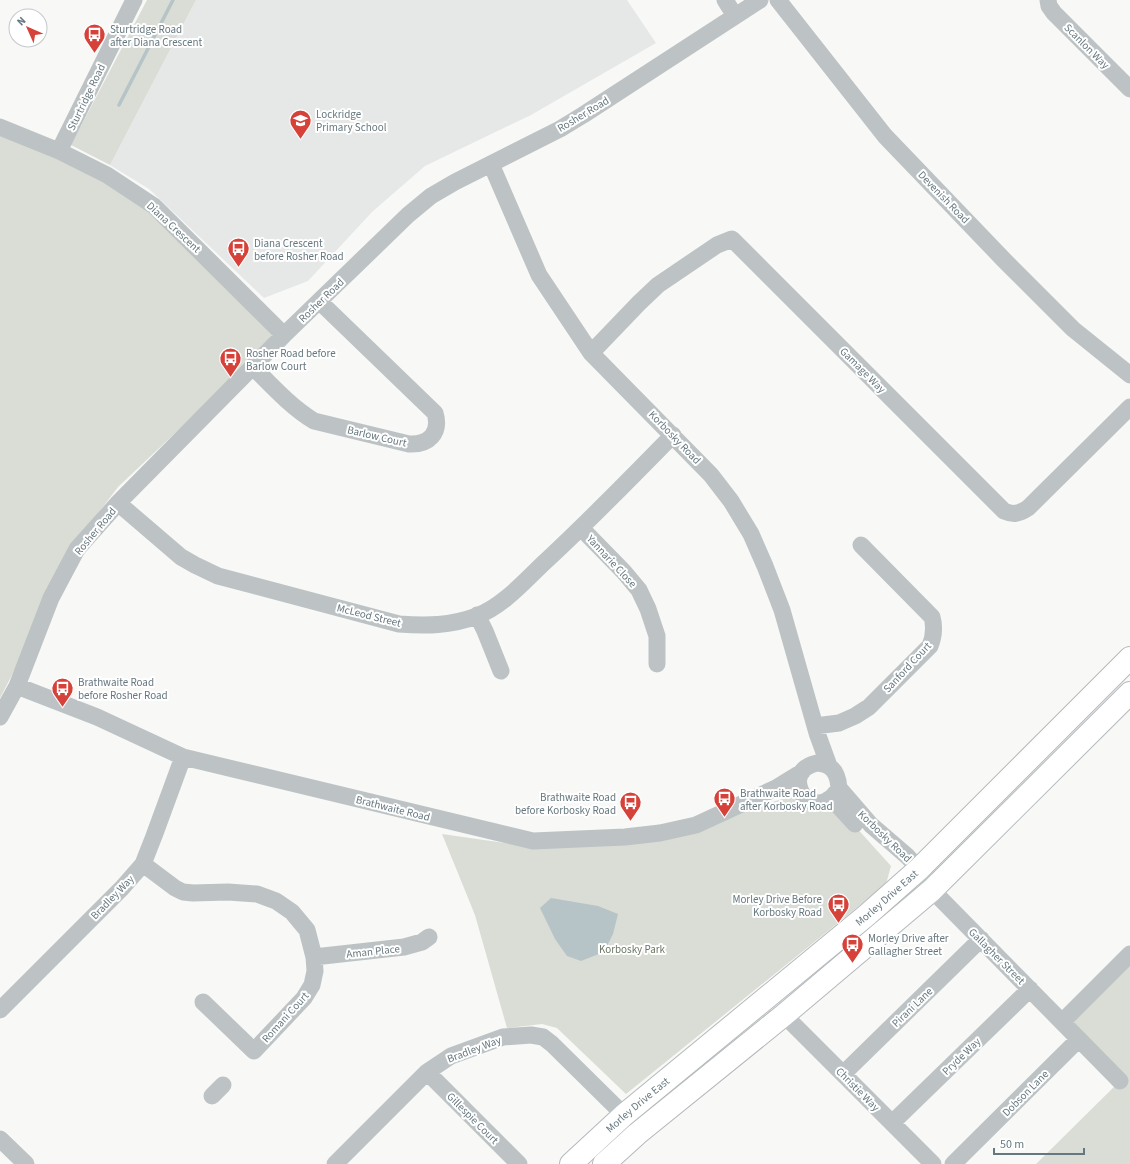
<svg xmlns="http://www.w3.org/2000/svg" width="1130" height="1164" font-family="'Source Sans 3',sans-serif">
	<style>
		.built { fill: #e6e8e7 }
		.green { fill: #d9ddd5 }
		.water { fill: #b7c4c7 }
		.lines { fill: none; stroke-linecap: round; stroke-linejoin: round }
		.stream { stroke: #b7c4c7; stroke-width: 3.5 }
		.major-casing { stroke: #b4b9bc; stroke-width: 24 }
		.minor { stroke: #bdc3c5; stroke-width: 17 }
		.major { stroke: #fff; stroke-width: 22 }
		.labels { text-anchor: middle; stroke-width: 4; stroke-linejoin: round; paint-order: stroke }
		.poi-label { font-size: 11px; fill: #66787f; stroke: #fff; text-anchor: start }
		.street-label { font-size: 11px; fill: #66787f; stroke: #fff }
		.park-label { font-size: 11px; fill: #6b7764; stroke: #fff }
	</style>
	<rect width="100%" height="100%" fill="#f8f8f6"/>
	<path class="built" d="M196,0h431l29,43 -125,72 -106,51 -53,46 -64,69 -44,17 -115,-109 -39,-24z"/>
	<path class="green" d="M147,0h49l-86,165 -39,-20z
		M0,126l107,49 175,157 -164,155 -45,59 -61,129 -12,23z
		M789,797l46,7 56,62 -5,18 -260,210 -69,-66 -15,-4 -35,4 -32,-113 -33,-81 90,13 118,-8z
		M1130,954v210h-94l84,-83 -58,-59z"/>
	<path class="water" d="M551,898l47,8 20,8 -5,20 -9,18 -23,9 -14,-5 -12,-17 -15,-31z"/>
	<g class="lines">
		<path class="stream" d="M119,105l54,-105"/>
		<defs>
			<g id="major">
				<path id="s1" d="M571,1164l53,-49 243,-200 52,-46 211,-211"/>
				<path d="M604,1164l33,-30 147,-119 148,-125 198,-197"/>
			</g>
		</defs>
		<use href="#major" class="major-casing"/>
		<path class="minor" d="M725,0l10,16
			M778,0l107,136 118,123 70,70 57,46
			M1048,0l1,6 5,7 76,76
			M0,127l59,24 48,24 47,31 130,129
			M59,151l75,-151
			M491,164l48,111 52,78 120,122 20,26 20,33 14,32 17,44 35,123 12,33
			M591,353l48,-50 19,-18 59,-40 15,-6 272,272c9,4 15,3 24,-3l102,-101
			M253,367c19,19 38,40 61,54l95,23c20,1 32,-11 26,-31l-115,-111
			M118,503l63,54 14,8 23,11 181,48c27,2 51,2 78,-8 28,-11 49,-37 71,-57 43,-40 84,-82 125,-124
			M581,528l43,44 15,18 9,19 9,27v28
			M477,615l8,16 16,40
			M17,686l80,31 86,40 350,84 92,-4 35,-4 36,-8 80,-37 26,-16
			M0,717l17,-31 34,-88 26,-49 41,-46 166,-168 124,-120 23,-19 24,-14 105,-53 23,-14 177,-115
			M815,726l24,-3 16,-7 14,-9 61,-61c4,-10 5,-18 2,-29l-71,-72
			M817,763c16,1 21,11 22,25 -2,4 -5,7 -8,10 -25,20 -51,-27 -14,-35z
			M839,788l32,37 36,31 12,13 13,21 188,191
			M831,798l24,26
			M143,864l32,24 8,4 10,1 35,-1 29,2 19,7 16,11 15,18 7,27 1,14 -3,14 -8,13 -50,53 -51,-49
			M314,957l90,-10 18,-5 7,-5
			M0,1010l122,-122 21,-24 11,-28 29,-79
			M784,1015l149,149
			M1062,1022l68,-68
			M427,1072l92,92
			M843,1074l138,-135
			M212,1096l11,-11
			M892,1123l138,-134
			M0,1139l26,25
			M335,1164l92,-92 24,-16 52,-19 28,-2 12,2 9,7 72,71
			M953,1164l126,-125"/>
		<use href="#major" class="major"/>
	</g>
	<defs>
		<symbol id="bus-pin" viewBox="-11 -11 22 30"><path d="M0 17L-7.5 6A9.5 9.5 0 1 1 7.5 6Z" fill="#d64239" stroke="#fff"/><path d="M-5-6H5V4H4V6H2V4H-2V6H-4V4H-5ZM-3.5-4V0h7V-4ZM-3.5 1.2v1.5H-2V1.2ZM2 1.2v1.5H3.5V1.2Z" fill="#fff"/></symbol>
		<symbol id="school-pin" viewBox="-11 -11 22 30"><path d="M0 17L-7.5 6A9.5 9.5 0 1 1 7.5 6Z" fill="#d64239" stroke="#fff"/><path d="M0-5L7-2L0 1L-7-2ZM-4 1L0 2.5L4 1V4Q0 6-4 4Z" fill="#fff"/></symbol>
	</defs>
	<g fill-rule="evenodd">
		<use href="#bus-pin" x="82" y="22" width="25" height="34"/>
		<use href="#school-pin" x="288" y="108" width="25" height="34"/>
		<use href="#bus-pin" x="226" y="236" width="25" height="34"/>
		<use href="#bus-pin" x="218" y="346" width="25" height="34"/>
		<use href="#bus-pin" x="50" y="676" width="25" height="34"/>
		<use href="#bus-pin" x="712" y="786" width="25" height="34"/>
		<use href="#bus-pin" x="618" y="790" width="25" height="34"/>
		<use href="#bus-pin" x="826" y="892" width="25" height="34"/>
		<use href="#bus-pin" x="840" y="932" width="25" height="34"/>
	</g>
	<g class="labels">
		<g class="poi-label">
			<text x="110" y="33">Sturtridge Road<tspan x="110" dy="13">after Diana Crescent</tspan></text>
			<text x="316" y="118">Lockridge<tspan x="316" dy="13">Primary School</tspan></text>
			<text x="254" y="247">Diana Crescent<tspan x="254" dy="13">before Rosher Road</tspan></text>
			<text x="246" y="357">Rosher Road before<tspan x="246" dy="13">Barlow Court</tspan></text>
			<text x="78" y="686">Brathwaite Road<tspan x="78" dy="13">before Rosher Road</tspan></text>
			<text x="740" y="797">Brathwaite Road<tspan x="740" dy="13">after Korbosky Road</tspan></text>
			<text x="616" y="801" text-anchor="end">Brathwaite Road<tspan x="616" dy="13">before Korbosky Road</tspan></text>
			<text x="822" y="903" text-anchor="end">Morley Drive Before<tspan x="822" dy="13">Korbosky Road</tspan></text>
			<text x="868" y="942">Morley Drive after<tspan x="868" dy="13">Gallagher Street</tspan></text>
		</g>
		<g class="street-label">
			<text transform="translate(1087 46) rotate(45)" y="4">Scanlon Way</text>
			<text transform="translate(86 97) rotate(-64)" y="4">Sturtridge Road</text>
			<text transform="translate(583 114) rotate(-31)" y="4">Rosher Road</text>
			<text transform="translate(944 197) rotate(46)" y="4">Devenish Road</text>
			<text transform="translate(174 227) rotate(43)" y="4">Diana Crescent</text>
			<text transform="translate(321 300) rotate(-44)" y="4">Rosher Road</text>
			<text transform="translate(863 370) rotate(45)" y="4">Gamage Way</text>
			<text transform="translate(377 436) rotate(13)" y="4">Barlow Court</text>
			<text transform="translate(675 437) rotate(46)" y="4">Korbosky Road</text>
			<text transform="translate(95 531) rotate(-50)" y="4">Rosher Road</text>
			<text transform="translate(612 561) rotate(47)" y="4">Yannarie Close</text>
			<text transform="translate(369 615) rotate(14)" y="4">McLeod Street</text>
			<text transform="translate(907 667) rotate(-47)" y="4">Sanford Court</text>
			<text transform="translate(393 808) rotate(14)" y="4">Brathwaite Road</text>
			<text transform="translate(885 836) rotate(44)" y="4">Korbosky Road</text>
			<text transform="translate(112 897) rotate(-46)" y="4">Bradley Way</text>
			<text dy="4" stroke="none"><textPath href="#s1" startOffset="413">Morley Drive East</textPath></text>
			<text transform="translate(373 951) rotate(-6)" y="4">Aman Place</text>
			<text transform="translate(997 956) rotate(45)" y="4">Gallagher Street</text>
			<text transform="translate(912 1007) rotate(-44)" y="4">Pirani Lane</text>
			<text transform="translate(285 1017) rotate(-48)" y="4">Romani Court</text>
			<text transform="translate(474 1049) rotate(-21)" y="4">Bradley Way</text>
			<text transform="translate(961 1056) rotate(-44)" y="4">Pryde Way</text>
			<text transform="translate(858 1089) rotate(45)" y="4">Christie Way</text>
			<text transform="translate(1025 1093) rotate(-45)" y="4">Dobson Lane</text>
			<text dy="4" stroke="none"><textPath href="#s1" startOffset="89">Morley Drive East</textPath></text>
			<text transform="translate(473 1118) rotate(45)" y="4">Gillespie Court</text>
		</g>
		<g class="park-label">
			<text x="632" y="953">Korbosky Park</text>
		</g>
	</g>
	<g transform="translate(28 28) rotate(315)"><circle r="19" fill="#ffffff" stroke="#c2c9cc"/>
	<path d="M0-3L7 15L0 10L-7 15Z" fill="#d64239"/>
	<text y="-6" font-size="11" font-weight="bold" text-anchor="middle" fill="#66787f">N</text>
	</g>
	<path d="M994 1148v6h90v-6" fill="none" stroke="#66787f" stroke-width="2"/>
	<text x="1000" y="1148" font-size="12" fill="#66787f" stroke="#ffffff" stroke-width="3" paint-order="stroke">50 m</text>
</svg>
